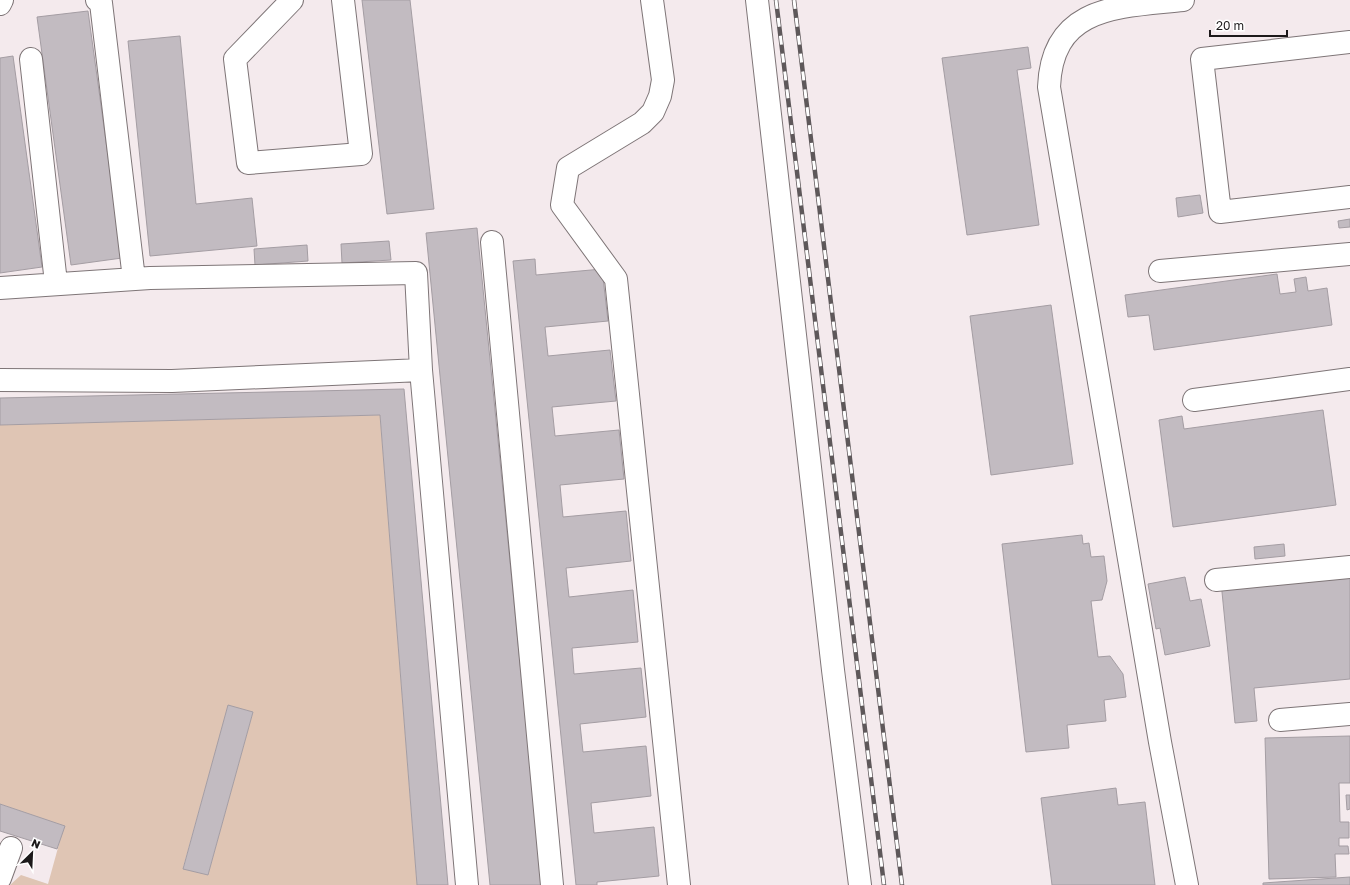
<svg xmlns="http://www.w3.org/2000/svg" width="1350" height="885" font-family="'Golos Text',sans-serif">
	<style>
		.green { fill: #dfc5b4; fill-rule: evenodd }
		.building { fill: #c2bbc1; stroke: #a49da3 }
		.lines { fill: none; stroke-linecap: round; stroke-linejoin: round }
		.minor-casing { stroke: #7e7577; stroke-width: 24 }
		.minor { stroke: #fff; stroke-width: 22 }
		.rail-casing { stroke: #5e585a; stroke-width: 4.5 }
		.rail { stroke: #fff; stroke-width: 3; stroke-dasharray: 9; stroke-linecap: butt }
	</style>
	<rect width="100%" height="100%" fill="#f4eaed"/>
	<path class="green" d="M380,415l37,470h-407l11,-10 27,9 16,-58 -64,-22v-379zM228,706l25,6 -45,163 -25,-7z"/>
	<path class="building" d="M362,0h48l24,209 -47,5z
		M88,11l34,247 -51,7 -34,-248z
		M180,36l16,168 56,-6 5,48 -107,10 -22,-215z
		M1028,47l3,21 -14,2 22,155 -72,10 -25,-177z
		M13,56l29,211 -42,6v-215z
		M1200,195l3,18 -25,4 -2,-19z
		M1350,219v8l-11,1 -1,-7z
		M477,228l65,657h-52l-64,-652z
		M389,241l2,19 -49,3 -1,-19z
		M307,245l1,16 -53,4 -1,-16z
		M535,259l1,16 66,-6 6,52 -63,6 3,29 62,-6 6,51 -64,6 3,29 64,-6 5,49 -64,6 3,32 63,-6 5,50 -65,7 3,29 64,-7 5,52 -66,6 2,26 67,-6 5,49 -66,7 3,28 63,-6 5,50 -60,7 3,30 60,-6 5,49 -62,6v3h-21l-63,-624z
		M1277,274l3,20 16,-2 -2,-13 12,-2 2,14 19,-3 5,37 -178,25 -5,-35 -21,2 -3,-22z
		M1051,305l22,159 -82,11 -21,-159z
		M404,389l44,496h-31l-37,-470 -380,10v-27z
		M1323,410l13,95 -163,22 -14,-107 23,-4 2,13z
		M1082,535l1,9 6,-1 2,14 13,-1 3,25 -5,19 -11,1 7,56 12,-1 13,18 3,23 -22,3 2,21 -39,4 2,23 -43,4 -24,-208z
		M1284,544l1,12 -30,3 -1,-12z
		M1350,570v109l-96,9 3,33 -22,2 -14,-141z
		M1185,577l5,24 11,-2 9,47 -45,9 -5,-27 -4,1 -8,-45z
		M228,705l25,7 -45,163 -25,-6z
		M1350,736v47h-11l1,39h9v16h-10v8h9l1,8h-14l1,23 -67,2 -4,-141z
		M1116,788l2,17 27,-3 10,83h-103l-11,-87z
		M1346,795h4v14l-3,1z
		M0,804l65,22 -8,23 -57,-18z
		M1350,877v8h-87v-2z"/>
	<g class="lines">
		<defs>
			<path id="minor" d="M97,0l4,3 33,276
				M292,0l-57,59 13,104 113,-9 -18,-154
				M652,0l11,80 -3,16 -7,16 -11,11 -74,45 -6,37 54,74 63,606
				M757,0l76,670 27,215
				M1183,0c-64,7 -131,5 -134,87l111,655 27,143
				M0,4l2,-4
				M1350,42l-148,17 18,153 130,-15
				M31,59l25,224
				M492,242l60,643
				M1160,271l190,-17
				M0,288l150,-10 266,-5 5,97
				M0,380l172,1 249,-11 46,515
				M1194,400l156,-21
				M1216,580l134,-13
				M1280,720l70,-6
				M0,878l11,-30"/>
		</defs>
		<use href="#minor" class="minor-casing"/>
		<use href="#minor" class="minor"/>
		<defs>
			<path id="rail" d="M776,0l108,885
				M794,0l108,885"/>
		</defs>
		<use href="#rail" class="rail-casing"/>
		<use href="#rail" class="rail"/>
	</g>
	<g transform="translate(32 853) rotate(24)" stroke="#ffffff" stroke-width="3" paint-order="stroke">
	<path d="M0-3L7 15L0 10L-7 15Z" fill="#1c191a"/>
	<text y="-6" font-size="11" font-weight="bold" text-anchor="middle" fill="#1c191a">N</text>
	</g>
	<path d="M1210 30v6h77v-6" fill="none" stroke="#1c191a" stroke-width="2"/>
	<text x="1216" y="30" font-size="12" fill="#1c191a" stroke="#ffffff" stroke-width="3" paint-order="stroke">20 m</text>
</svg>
